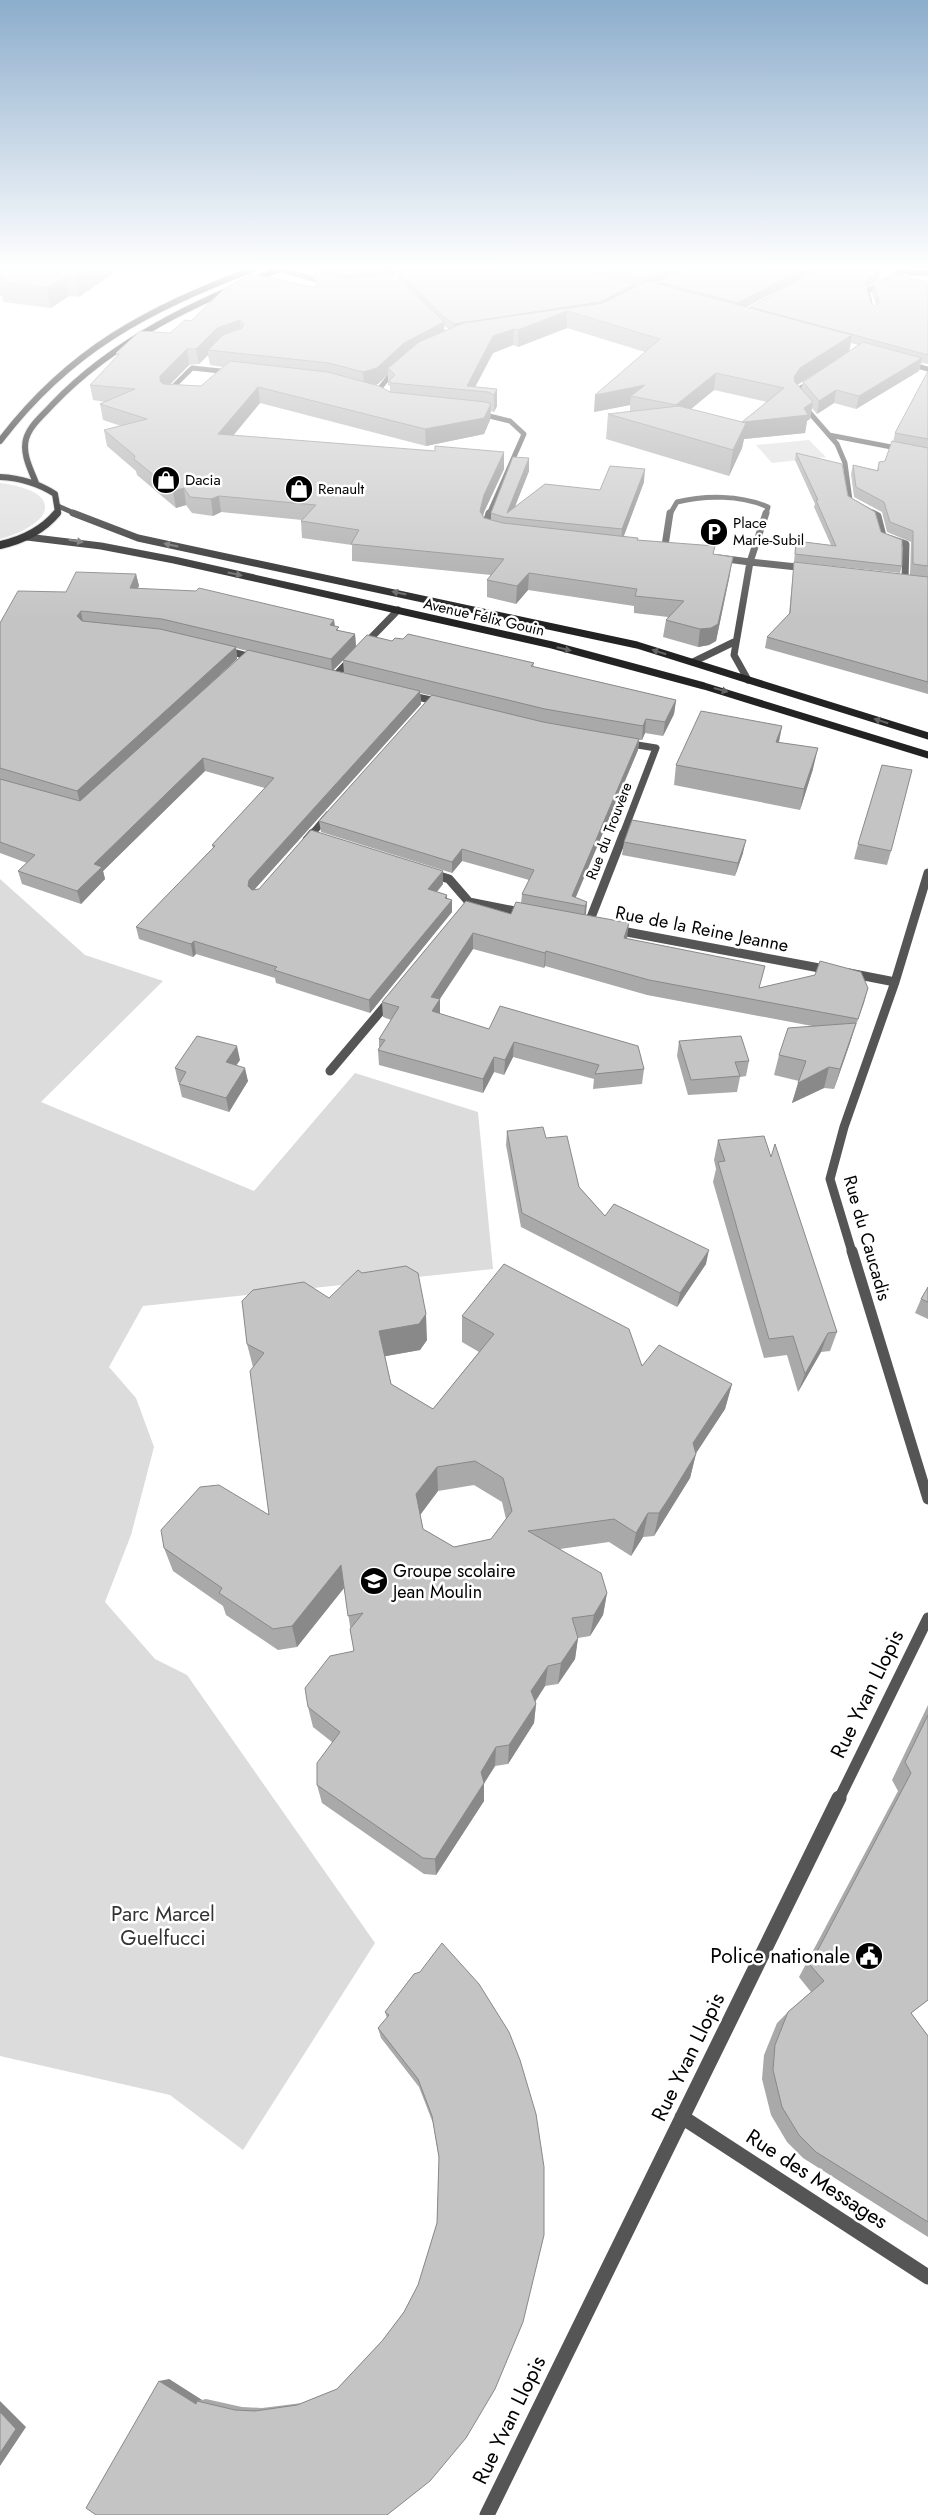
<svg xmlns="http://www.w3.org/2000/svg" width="928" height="2515" font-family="Jost,sans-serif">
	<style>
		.green { fill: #dcdcdc }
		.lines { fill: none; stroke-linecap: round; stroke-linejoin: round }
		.primary-far1-casing { stroke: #dbdbdb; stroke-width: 8 }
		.primary-casing { stroke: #dbdbdb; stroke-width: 10 }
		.street-far4 { stroke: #555; stroke-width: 5 }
		.street-far3 { stroke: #555; stroke-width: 7 }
		.street-far2 { stroke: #555; stroke-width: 9 }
		.street-far1 { stroke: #555; stroke-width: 11 }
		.street { stroke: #555; stroke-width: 15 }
		.secondary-far1 { stroke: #222; stroke-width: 5 }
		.secondary { stroke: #222; stroke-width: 7 }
		.primary-far1 { stroke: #000; stroke-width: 6 }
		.primary { stroke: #000; stroke-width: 8 }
		.wall { fill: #a9a9a9; fill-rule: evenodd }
		.shaded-wall { fill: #898989 }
		.building { fill: #c4c4c4; stroke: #898989; fill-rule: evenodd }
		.oneway { fill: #646464 }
		.labels { text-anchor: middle; stroke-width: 5; stroke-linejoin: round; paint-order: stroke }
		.far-poi-label { font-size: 15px; fill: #000; stroke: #fff; text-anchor: start }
		.far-street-label { font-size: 15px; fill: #000; stroke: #fff }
		.street-label { font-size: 18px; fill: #000; stroke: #fff }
		.poi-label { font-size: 18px; fill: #000; stroke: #fff; text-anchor: start }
		.near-street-label { font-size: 21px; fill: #000; stroke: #fff }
		.near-park-label { font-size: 21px; fill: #333; stroke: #fff }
		.near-poi-label { font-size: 21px; fill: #000; stroke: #fff; text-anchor: end }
	</style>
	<rect width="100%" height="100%" fill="#fff"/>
	<path class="green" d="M809,440l17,17 -54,6 -16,-18z
		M0,483c65,8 55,41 0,56z
		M0,879l85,76 78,26 -122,121 213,89 101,-118 123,39 15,157 -350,37 -34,61 27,31 18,49 -23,88 -26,67 50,57 32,16 188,268 -132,207 -73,-55 -170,-39z"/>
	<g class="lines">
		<defs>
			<path id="primary-far1" d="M0,441c70,-92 147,-131 253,-172
				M0,477c20,1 38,6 55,17l3,18 -2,2
				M36,483c-5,-13 -14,-29 -10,-44 4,-14 18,-25 27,-35 62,-65 145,-103 227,-135"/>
			<path id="primary" d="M0,545c23,-5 42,-14 57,-32"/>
		</defs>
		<use href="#primary-far1" class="primary-far1-casing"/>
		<use href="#primary" class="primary-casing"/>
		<path class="street-far4" d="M280,269l46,14
			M391,269l6,15
			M870,303l-3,-12 36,-20
			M907,363l21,6
			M813,380l-14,9 -4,7 42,48 8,19 5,37 25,14
			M380,388l16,-20
			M166,394l26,-26 38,4
			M477,413l33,8 14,13 -35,80
			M829,435l99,19
			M670,514l7,-12c28,-7 64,-7 91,5l-2,7"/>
		<path class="street-far3" d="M766,513l-16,49 56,6
			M872,513l6,3 5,20 23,8 -1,35
			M487,530l-2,-3 4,-14
			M664,552l6,-39
			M719,558l31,4 -16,93 14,25
			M364,645l34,-35
			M224,650l32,8
			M693,662l41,-20
			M334,677l18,-19
			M408,695l32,7
			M312,834l16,-19
			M623,834l33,-86 -31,-5"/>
		<path class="street-far2" d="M307,840l6,-7
			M430,873l19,6 20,23 56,11
			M588,925l36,-92
			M616,930l214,40
			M849,973l46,9
			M330,1071l61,-72
			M852,1252l-22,-73 14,-52 51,-145 33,-109"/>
		<path class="street-far1" d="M852,1251l76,248
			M839,1799l89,-181"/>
		<path class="street" d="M682,2117l246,160
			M487,2515l352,-717"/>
		<path class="secondary-far1" d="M897,269l14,4h17
			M58,506l18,8"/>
		<path class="secondary" d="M73,513l65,25 499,107 291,91
			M27,537l74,9 73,14 378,85 152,41 224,69"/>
		<use href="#primary-far1" class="primary-far1"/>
		<use href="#primary" class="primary"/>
	</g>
	<path class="wall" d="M0,269h119l-40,28 -10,-1 -18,12 -48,-6 -1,-6h-2z
		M313,269h77l1,5 8,3 -5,-8h289l-27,14 3,1v-2l26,-13h191l3,10 -13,9 5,15 3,3 2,-1 -4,-12 2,-9 54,-2v82l-7,-1 -2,8 -63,38 -22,-6 -17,11 -5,-6 -2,11 -3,2 -2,12 -61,6 -2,9 -13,28 -123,-37 2,-25 22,-3v-6l-36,7 51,-60 -78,-24 -49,19 -5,-2 -20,8 -18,34 22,2v17l-3,6 -3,-1 -1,9 -6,14 -58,12 -166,-43 -27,33 271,33 -20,43 -1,3 1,3 7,2v-7l38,-55v13l-15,37 86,-18 44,-8 -20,54 14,4 76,14 16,20 -14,67 -7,4 -11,2 -35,-10 3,-17 2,-3 -34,-4v-7l-106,-16 -12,14 -29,-7v-17l4,-5 -139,-14v-16l-50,-7 -1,-17 1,-1 -81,-8 -8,4 -21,-3 -6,-8 -10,3 -39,-33 -1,-4 -29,-25 -3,-16 17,-4 -18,-6 -3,-16 5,-2 -12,-2 -3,-15 27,-28 -1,-4 54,-20 21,-12 125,-34zM811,273l-61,34v1l-4,-1zM444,326l5,3 -5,2zM851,343l7,2 -9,6zM208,355l2,10 13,2 -22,19 -31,-2 19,-19 10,-1zM827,366l-24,16 -2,7 -4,-4zM388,374v11l2,1v6l-16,-7 4,-1zM714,390l53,12 -25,20 -51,-13z
		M928,371v323l-163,-46 2,-11 22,-22 4,-43 1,-10 116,13 1,-33 -24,-10 -5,-20 -28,-15 -3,-23 2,-9 24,5 2,-8 6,-1 8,-19 2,-9z
		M796,453l52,43 33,36 21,34 -2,7 -106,-11 2,-21 35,4 -17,-38 1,-3 -20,-44z
		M136,574l3,12 -2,2 197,32 1,6 4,5 16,3 1,13 -23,24 11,2 -1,-13 49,-19 142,22 -1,4 143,33 -2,14 -11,22 -18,-3 -3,7h-3l-1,10 -63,148 12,4 -2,13 42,24 133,49h108l-18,55 -16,46 -10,-1 -32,15 7,-22 -25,-6 5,-20 33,-29 -165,-31 -102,-29 -1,2 -71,-19 -33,50v15l49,15 155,40 -2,15 -49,5 1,-10 -81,-22 -9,18 -10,-3 -11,21 -104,-28 -1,-15 1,-2v-9l12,-19 -8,-3 -1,-15 84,-101 45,13 10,-11 1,-9 7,-14 -67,-19 -10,12 -131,-41 -2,-11 113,-125 -12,-3 1,11 -167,186 189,-19v13l-6,8 10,6 5,2v12l-82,101 -94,-30 -1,-5 -79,-24 -3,3 -54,-18 -3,-12 77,-79 -1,-3 53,-57 -60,-17 -102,100 2,8 -24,25 -59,-20 -4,-13 9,-8 -27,-10v-230zM236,648l11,3 -50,45 40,-37z
		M782,726l-3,16 34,27 -13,41 -126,-25 2,-20z
		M624,842l119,11 -8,23 -113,-21z
		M858,844l33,7 -4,14 -33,-6z
		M679,1041l70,20 -3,15 -6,1 -3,15 -49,3 -11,-39z
		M240,1060l-4,5 12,16 -19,31 -47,-15 -3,-13 1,-1 -2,-1 -3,-14z
		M507,1131l39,7 33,49 26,29 101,48 -29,43 -156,-80 -15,-82z
		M718,1140l53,17 66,175 -7,19 -9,1 -23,40 -11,-37 -23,3 -51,-176 3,-13 -2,-9z
		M928,1287v32l-13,-6 6,-14z
		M329,1298l98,42 -7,10 -35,6 6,28 42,25 46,-57 -17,-10v-26l180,50 90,18 -7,25 -29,44 -6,25 -36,58 -11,1 -12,19 -22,-14 -49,7 47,44 -4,22 -13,21 -12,2 -3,21 -17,25 -13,2 -10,16 1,2 -2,19 -26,41 -13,2 -11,17v18l-48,74 -12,-1 -102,-71 -5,-18 15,-43 -19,-15 -5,-20 46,-56 -10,-63 -47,59 -19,3 -52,-35 -3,-9 -50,-35 -9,-23 105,-33 -16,-148 -6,-23zM474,1485l28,17 4,17 -15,20 -37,8 -31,-18 -3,-15 18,-23z
		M928,1705v295l-17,13 17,23v201l-125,-79 -16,-16 -16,-27 -9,-36 2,-24 13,-32 11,-11 23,-20 -12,-15 99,-186 -6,-11z
		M414,1974l109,348 -427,193 73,-136 33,21 4,-1 36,8 20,1 40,-5 35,-14 45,-48 22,-29 14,-27 19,-62 2,-64 -6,-36 -14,-36 -38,-49 -3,-10 9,-10 -2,-6z"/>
	<path class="shaded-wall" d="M87,269h32l-40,28 -4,-20z
		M666,269h17l-37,18 1,-8z
		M802,269h9v4l-74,39 1,-9z
		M881,270l-2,9 -16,11 2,-9z
		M390,271l1,9 -47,5v-9z
		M66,276l3,20 -18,12 -4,-20z
		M635,284l-1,9 -34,18h-33v17l-49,19v-17l30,-11 -93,14 -1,-9z
		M240,320l1,16 -33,14v5l-9,9 -3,-15 21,-21z
		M444,322l1,15 -57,31v6l-10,10 -14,4 -1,-16 41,-29z
		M514,329l-1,16 -20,8 -20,38 -6,-5 26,-50z
		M852,335l-3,17 -52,33 -6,9 3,-17 6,-9z
		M187,349l2,16 -26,27 -3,-11v-5z
		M922,358l-3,13 -63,38 3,-13z
		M716,373l-2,17 -40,33 2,-18z
		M645,385l-14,11 -1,9 -36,7 1,-17z
		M258,387l2,16 -40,48 -2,-17z
		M497,389v17l-3,6v-17z
		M836,390l-2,13 -17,11 2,-13z
		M813,402l-3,17 -3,2 -2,12 -61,6 -2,9 -13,28 4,-26 8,-28 63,-14z
		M491,404l-1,16 -6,14 -58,12 -1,-17z
		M504,452v17l-20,43 -4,16v-17l4,-16z
		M529,458v13l-18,46 -4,-4z
		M645,469l-1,13 -23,61 1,-14z
		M184,488l2,17 -10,3 -3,-17z
		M219,496l2,16 -8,4 -2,-17z
		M733,557l-3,17 -14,67 -7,4 -11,2 2,-18z
		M529,573l-1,17 -12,14 1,-18z
		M136,574l3,12 -7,14 -2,-12z
		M81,611l2,12 -6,-7z
		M334,620l1,12 -5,-7z
		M355,634l1,13 -24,24 -1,-12z
		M236,647l1,12 -157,144 -3,-12z
		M420,691l1,13 -170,189 -3,-7 1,-6z
		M676,700l-2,14 -11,22 2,-14z
		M646,719l-1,14 -3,7 1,-14z
		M782,726l-4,20 -2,-4z
		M639,739l-1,11 -65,154 -1,-8z
		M818,748l-5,21 -13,41 4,-21z
		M203,758l2,13 -102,100 2,8 -24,25 -4,-13 17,-27z
		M746,840l-3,13 -8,23 3,-13z
		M462,849v12l-10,12v-11z
		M443,871v13l-15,18v-13z
		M447,895v11l5,-6v12l-82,101 -1,-13z
		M587,902l-1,12 -2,3 1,-11z
		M629,923l-2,15 -5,15 2,-15z
		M473,933v16l-42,63v-15z
		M194,941l2,13 -3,3 -2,-13z
		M546,951l-1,15 -1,2 1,-15z
		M868,988l-4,15 -11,31 5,-15z
		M440,999v15l-8,-3z
		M856,1023l-6,20 -16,46 6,-20z
		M514,1042l-1,15 -9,18 1,-15z
		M237,1046l3,14 -11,16 -3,-14z
		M494,1057v15l-11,21v-14z
		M829,1067l-5,21 -32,15 6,-20z
		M245,1068l3,13 -19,31 -3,-14z
		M709,1250l-3,14 -29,43 3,-14z
		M426,1314l1,26 -7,10 -39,7 -2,-26z
		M828,1333l-7,19 -23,40 7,-18z
		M732,1384l-7,25 -38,58 6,-24z
		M696,1454l-6,24 -36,58 5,-23z
		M437,1467l1,24 -20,27 -2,-24z
		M648,1513l-5,24 -12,19 5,-23z
		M341,1565l3,23 -47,59 -5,-21z
		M607,1593l-4,22 -13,21 4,-21z
		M578,1638l-3,21 -17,25 3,-21z
		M548,1666l-3,20 -16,25 2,-20z
		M536,1704l-2,19 -26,41 1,-19z
		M496,1747l-1,19 -15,24 1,-18z
		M484,1783v18l-48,74 -1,-16z
		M169,2379l33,21 -5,1 -1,3 -37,-23z
		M0,2401l26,26 -26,39z"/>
	<path class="building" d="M0,269h87l-12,8 -9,-1 -19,12 -47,-6v-1l6,-3 -6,-1z
		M322,269h68v2l-46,5z
		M399,269h179l57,15 -35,18 -146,22 -9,-6 -45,-45z
		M610,269h56l-19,10z
		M685,269h117l-64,34 -79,-21z
		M815,269h61l5,1 -16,11 6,22 3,3 5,-3 -5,-19 20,-11 34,9v73l-178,-48 64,-35z
		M314,270l29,9 52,-5 49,48 -40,21 -27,25 -14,4 -34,-9 -121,-13 15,-15 19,-7 2,-4 -4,-4 -23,8 -21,21h-9l-27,27v5l3,3 38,2 29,-25 98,11 51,14 11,6 96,10 5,2 -7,14 -59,11 -167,-42 -40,47 217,17v-5l69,6 -20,43 -4,16 4,7 19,5 116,13 19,2 -1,2 78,6 -2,8 20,3 -15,67 -7,4 -11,1 -34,-9 18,-19 -49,-5 2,-7 -108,-16 -12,13 -30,-6 17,-21 -153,-15 8,-14 -58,-9 15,-16 -97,-9 -8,3 -21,-2 -6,-9 -11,3 -39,-32 1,-3 -31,-26 43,-11 -47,-15 35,-15 -45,-4 29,-31 -3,-1 24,-22 30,2 15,-13 6,1 33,-32 28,-15 65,14z
		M648,281l204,54 -52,33 -6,9 1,5 18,20 -9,6 4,7 -64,7h-2l42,-34 -68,-15 -40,32 -45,-9 14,-11 -50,10 65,-56 -93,-28 -49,19 -4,-1 -21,7 -26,50 30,3 -3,6 -6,-3 -96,-9 -3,-2 6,-6 -7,-7 31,-26 44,-19 140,-20z
		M863,342l59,16 -63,38 -23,-6 -17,11 -16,-19z
		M928,371v68l-33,-6z
		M679,406l67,17 -13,27 -125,-36z
		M892,441l36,7v118l-15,-2v-33l-23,-9 -6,-20 -28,-15 -3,-22 25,6 1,-9 6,-1z
		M796,453l46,11 6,32 27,16 6,20 21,8v26l-107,-12 1,-13 40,5 -20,-46h2z
		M513,457l16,1 -22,55 38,-29 55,6 10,-24 35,3 -23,60 -118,-12 -13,-4z
		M794,562l134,15v105l-161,-45 23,-24z
		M76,572l60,2 -6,14 66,3 3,-3 135,32 -4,5 9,2 -3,3 19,4 -24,25 -169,-40 -81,-8 -4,5 5,5 78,8 76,18 -159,144 -77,-23v-145l18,-32 48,1z
		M408,634l126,29 -3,3 145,34 -11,22 -19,-3 -3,7 -98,-17 -202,-49 24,-25 25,6 3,-3 8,1z
		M248,650l172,41 -171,189 -1,6 4,4 7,-1 52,-59 132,41 -15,18 19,6 -2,3 7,2 -83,100 -95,-30 3,-3 -83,-26 -3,3 -55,-17 79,-81 -3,-1 62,-67 -71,-20 -109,106 8,3 -25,24 -59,-20 17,-16 -35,-13v-63l80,22z
		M432,695l111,27 96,17 -67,157 15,6 -2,4 -63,-12 12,-24 -72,-21 -10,13 -133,-41z
		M701,711l81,15 -6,16 42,6 -14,41 -128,-24z
		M882,765l30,5 -21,81 -33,-7z
		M632,820l114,20 -8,23 -114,-21z
		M466,901l45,13 5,-12 113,21 -5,15 141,28 -6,22 56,-13 5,-14 41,11 7,16 -10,31 -209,-39 -103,-29 -1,2 -72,-20 -42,64 9,2 -8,12 57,18 11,-23 138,40 6,23 -49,5 4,-9 -85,-23 -9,18 -11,-3 -11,22 -105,-29 7,-10 -6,-1 20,-32 -17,-5z
		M856,1023l-16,46 -11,-2 -31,16 8,-22 -27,-6 9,-27z
		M197,1036l40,10 -11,16 19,6 -19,30 -47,-14 7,-12 -11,-4z
		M741,1036l8,25 -14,1 5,14 -49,4 -12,-39z
		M543,1127l3,11 21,-2 12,51 26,29 9,-12 95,46 -29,43 -158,-80 -15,-82z
		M764,1136l7,21 4,-13 62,188 -9,1 -23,41 -12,-38 -24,3 -51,-177 7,-1 -7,-21z
		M504,1264l125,65 13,37 17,-21 73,39 -39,59 3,11 -27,44 -10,15h-11l-12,20 -22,-14 -86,12 73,42 6,20 -13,22 -22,3 6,20 -17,25 -13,3 -17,25 5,13 -27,41 -13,2 -15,25 3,11 -49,76 -12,-1 -106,-73v-22l23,-31 -32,-25 -3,-19 25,-32 24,-5 -4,-22 13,-16 -15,3 -7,-51 -49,61 -19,3 -54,-36 3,-5 -58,-40 -3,-18 39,-43 19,-2 50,30 -19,-144 14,-18 -17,-9 -5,-43 11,-11 51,-8 25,16 29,-28 4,3 44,-7 12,7 8,41 -7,10 -40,7 12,53 42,25 61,-75 -32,-18zM475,1461l28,17 9,33 -21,28 -37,8 -31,-18 -7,-35 21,-27z
		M928,1287v15l-7,-3z
		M928,1715v285l-17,13 17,23v186l-112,-70 -17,-17 -17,-28 -9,-37 2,-25 13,-33 36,-31 -14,-16 101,-192 -6,-11z
		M442,1943l37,41 30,48 11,28 16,54 8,53v68l-21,87 -28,67 -29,49 -36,43 -43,34h-291l-10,-7 73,-127 37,23 1,-3 38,9 20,1 42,-6 40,-16 45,-48 22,-29 14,-27 19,-62 2,-66 -7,-41 -14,-37 -40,-51 11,-13 -4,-3 29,-38 6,-2z
		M0,2412l16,17 -16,24z"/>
	<defs><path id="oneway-solid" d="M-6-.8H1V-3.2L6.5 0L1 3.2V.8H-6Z" transform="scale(1.25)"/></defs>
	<g class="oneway">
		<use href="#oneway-solid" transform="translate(76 541) rotate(9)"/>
		<use href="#oneway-solid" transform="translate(171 545) rotate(-168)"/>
		<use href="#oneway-solid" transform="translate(235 574) rotate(12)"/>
		<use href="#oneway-solid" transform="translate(399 593) rotate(-168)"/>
		<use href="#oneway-solid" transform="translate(564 649) rotate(13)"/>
		<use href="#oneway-solid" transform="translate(659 652) rotate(-163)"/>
		<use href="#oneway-solid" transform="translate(721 690) rotate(15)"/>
		<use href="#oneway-solid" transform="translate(881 721) rotate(-163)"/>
	</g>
	<linearGradient id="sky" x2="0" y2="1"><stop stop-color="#8cadcc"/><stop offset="0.43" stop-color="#fff"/><stop offset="1" stop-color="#fff" stop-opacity="0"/></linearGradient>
	<rect width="928" height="621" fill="url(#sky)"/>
	<defs>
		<symbol id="shop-disc" viewBox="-11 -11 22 22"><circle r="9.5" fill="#000" stroke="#fff"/><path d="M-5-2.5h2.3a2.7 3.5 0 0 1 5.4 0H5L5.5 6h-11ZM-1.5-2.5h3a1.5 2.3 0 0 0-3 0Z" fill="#fff"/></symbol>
		<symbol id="parking-disc" viewBox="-11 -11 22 22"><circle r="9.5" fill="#000" stroke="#fff"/><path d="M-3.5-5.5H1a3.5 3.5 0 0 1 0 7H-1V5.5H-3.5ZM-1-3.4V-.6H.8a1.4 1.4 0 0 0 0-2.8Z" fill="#fff"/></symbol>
		<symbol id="school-disc" viewBox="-11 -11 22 22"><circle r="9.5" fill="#000" stroke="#fff"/><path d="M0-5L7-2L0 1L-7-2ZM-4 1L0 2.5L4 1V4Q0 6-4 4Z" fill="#fff"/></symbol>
		<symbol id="civic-disc" viewBox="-11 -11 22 22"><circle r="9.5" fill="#000" stroke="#fff"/><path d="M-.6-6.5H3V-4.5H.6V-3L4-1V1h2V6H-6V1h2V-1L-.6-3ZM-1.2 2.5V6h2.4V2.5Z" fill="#fff"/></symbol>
	</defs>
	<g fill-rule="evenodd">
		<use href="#shop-disc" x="150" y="464" width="32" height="32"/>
		<use href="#shop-disc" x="283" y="473" width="32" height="32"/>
		<use href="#parking-disc" x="698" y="516" width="32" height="32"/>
		<use href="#school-disc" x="358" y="1565" width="32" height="32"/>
		<use href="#civic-disc" x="853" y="1940" width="32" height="32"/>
	</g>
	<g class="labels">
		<g class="far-poi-label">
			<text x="185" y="485">Dacia</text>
			<text x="318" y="494">Renault</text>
			<text x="733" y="528">Place<tspan x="733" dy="17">Marie-Subil</tspan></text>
		</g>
		<g class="far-street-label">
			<text transform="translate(484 617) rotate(13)" y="5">Avenue Félix Gouin</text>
			<text transform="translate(609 831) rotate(-69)" y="5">Rue du Trouvère</text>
		</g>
		<g class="street-label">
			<text transform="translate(702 929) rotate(11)" y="6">Rue de la Reine Jeanne</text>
			<text transform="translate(867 1238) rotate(74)" y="6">Rue du Caucadis</text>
		</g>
		<g class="poi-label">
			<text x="393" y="1577">Groupe scolaire<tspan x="393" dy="21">Jean Moulin</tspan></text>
		</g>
		<g class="near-street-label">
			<text transform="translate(867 1694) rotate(-64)" y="7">Rue Yvan Llopis</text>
			<text transform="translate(688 2057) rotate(-64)" y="7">Rue Yvan Llopis</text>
			<text transform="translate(817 2179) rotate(33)" y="7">Rue des Messages</text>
			<text transform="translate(509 2420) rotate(-64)" y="7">Rue Yvan Llopis</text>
		</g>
		<g class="near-park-label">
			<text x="163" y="1921">Parc Marcel<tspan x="163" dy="24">Guelfucci</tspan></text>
		</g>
		<g class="near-poi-label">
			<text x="850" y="1963">Police nationale</text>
		</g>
	</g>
</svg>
